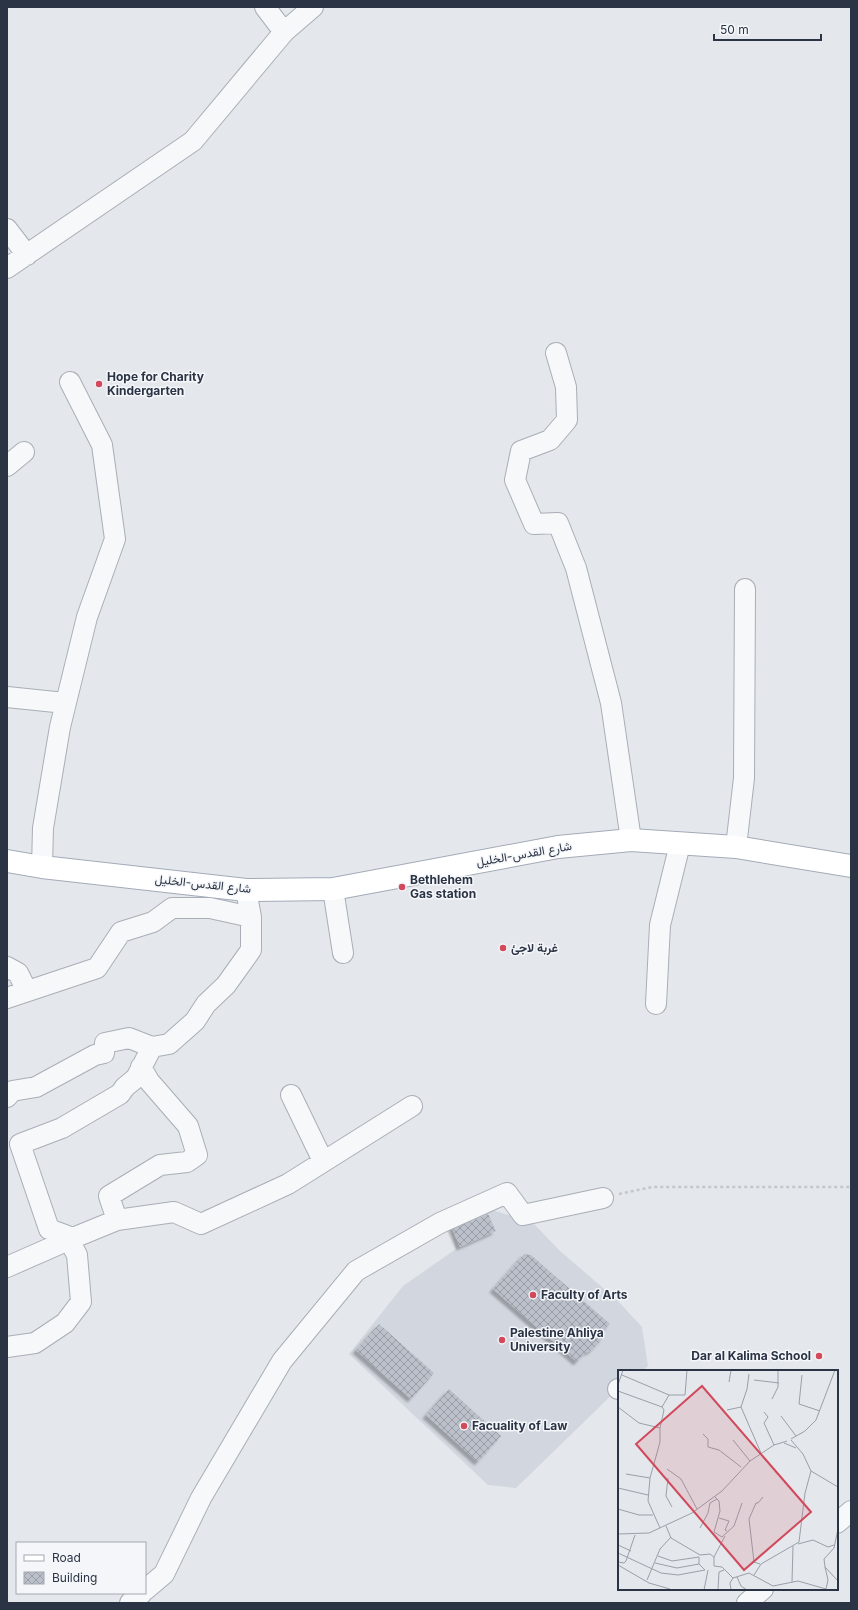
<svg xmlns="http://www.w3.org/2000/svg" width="858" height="1610" font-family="Inter,Vazirmatn,sans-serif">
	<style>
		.built { fill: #d2d6de }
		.building { fill: url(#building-cross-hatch); filter: url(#shadow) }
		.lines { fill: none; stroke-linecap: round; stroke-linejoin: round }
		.minor-casing { stroke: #a9aeb7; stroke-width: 22 }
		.major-casing { stroke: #a3abb8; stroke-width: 24 }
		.path { stroke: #c2c5cb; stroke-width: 2.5; stroke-dasharray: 3 3; stroke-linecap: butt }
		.minor { stroke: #f7f8fa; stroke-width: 20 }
		.major { stroke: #fff; stroke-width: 22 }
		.poi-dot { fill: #d1495b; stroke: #f4f6f9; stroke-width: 1.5 }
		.labels { text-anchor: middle; stroke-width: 3; stroke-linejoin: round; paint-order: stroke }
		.poi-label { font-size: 12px; font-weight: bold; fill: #2b3445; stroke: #f4f6f9; text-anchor: start }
		.street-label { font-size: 12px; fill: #2b3445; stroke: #f4f6f9 }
		.inset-road { fill: none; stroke: #9a9fa9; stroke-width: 1 }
		.view { fill: #d1495b; fill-opacity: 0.15; stroke: #d1495b; stroke-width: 2 }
		.inset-edge { fill: none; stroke: #2b3445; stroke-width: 2 }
	</style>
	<defs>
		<pattern id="building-cross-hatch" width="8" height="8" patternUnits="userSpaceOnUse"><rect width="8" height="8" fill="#bbc0ca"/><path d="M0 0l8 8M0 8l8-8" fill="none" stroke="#989da6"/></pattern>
		<filter id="shadow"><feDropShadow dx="-3.5" dy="3.5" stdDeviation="1" flood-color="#0004"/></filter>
	</defs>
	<rect width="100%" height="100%" fill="#e4e7ec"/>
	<path class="built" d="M485,1208l27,8 23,9 25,26 57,49 25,27 6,39 -6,5h-23v17l-103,100 -28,-3 -139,-131 54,-68 53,-37 -7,-24z"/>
	<path class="building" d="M488,1214l8,17 -36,16 -9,-21 17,-8 2,4z
		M524,1254l7,1 79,69 -7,8v6l-11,12 -7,3 -8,9 -84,-73z
		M379,1324l55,49 -23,26 -55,-49z
		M449,1389l52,47 -23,26 -52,-47z"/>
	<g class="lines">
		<defs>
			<path id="minor" d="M265,7l19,25
				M7,229l20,26
				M7,268l186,-127 91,-109 29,-25
				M556,353l10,34 1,33 -17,20 -29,11 -6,29 19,44 24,-1 18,45 35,135 20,137
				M7,466l17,-14
				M7,697l58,6
				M736,847l8,-69 1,-189
				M42,867l1,-39 17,-101 27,-110 28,-78 -13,-94 -32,-63
				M333,889l10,64
				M246,890l5,27v33l-25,35 -20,19 -11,17 -26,23 -17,3 -16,31 -11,9 -5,7 -58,34 -42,16 29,85 24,9 44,-18 57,-8 27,12 87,-40 124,-78
				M7,967l11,6 9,18
				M7,998l90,-30 24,-36 32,-10 19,-14h38l41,9
				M656,1004l4,-79 20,-81
				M291,1095l32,66
				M7,1097l5,-6 24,-4 59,-32 9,-2 1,-10 24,-5 23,9
				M117,1220l-8,-24 51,-31 27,-3 10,-7 -9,-29 -39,-45 -8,-14
				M7,1267l66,-29
				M7,1347l28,-4 30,-20 16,-21 -4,-47 -8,-15
				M618,1389h1
				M837,1523l14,-12
				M145,1590l19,-16 37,-76 81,-137 74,-90 84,-48 67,-30 16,22 80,-17
				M130,1603l12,-10
				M747,1603l16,-14"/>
			<path id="major" d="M7,861l35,6 204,23 87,-1 225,-42 73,-7 105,7 115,19"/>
		</defs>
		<use href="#minor" class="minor-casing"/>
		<use href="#major" class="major-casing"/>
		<path class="path" d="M619,1194l33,-7h199"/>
		<use href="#minor" class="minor"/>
		<use href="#major" class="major"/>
	</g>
	<g class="poi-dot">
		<circle cx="99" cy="384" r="4"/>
		<circle cx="402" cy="887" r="4"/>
		<circle cx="503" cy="948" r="4"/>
		<circle cx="533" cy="1295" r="4"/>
		<circle cx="502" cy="1340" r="4"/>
		<circle cx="819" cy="1356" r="4"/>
		<circle cx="464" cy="1426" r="4"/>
	</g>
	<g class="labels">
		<g class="poi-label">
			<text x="107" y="381">Hope for Charity<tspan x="107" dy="14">Kindergarten</tspan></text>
			<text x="410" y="884">Bethlehem<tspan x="410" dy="14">Gas station</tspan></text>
			<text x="511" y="952">غربة لاجئ</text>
			<text x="541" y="1299">Faculty of Arts</text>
			<text x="510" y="1337">Palestine Ahliya<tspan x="510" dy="14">University</tspan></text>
			<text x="811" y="1360" text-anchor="end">Dar al Kalima School</text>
			<text x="472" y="1430">Facuality of Law</text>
		</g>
		<g class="street-label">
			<text transform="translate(524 854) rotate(-10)" y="4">شارع القدس-الخليل</text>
			<text transform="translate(203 884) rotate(6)" y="4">شارع القدس-الخليل</text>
		</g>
	</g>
	<g transform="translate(618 1370)">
		<rect width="220" height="220" fill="#e4e7ec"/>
		<path class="inset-road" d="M4,5l47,20h16l2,-25M184,5l-3,29 21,7M136,10l25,3M111,12l2,-12M0,15l5,-15M0,21l44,16M154,29l6,-12v-17M0,37l21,16 21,5M123,37l6,-18 2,-15M109,40l14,-3 20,46M146,42l4,5 -4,6 10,22M163,46l15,20M85,64l5,5v8l11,3 22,17M173,69l14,-8 11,-11 19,-50M115,70l17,21M173,70l12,14 8,17 27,16M166,73l12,5M49,99l14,10 16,30M8,104l24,4M50,108l-2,18 6,11M0,118l30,7M97,127l4,4 1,10 -6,21 8,5 12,-11 8,-23M0,139l21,6h14M101,148l10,3 -4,9 2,1M48,156l5,12 29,17 10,-1 4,3v9l8,1 11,11 16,-5 24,13 25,-5 28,8 2,-9 -3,-13M42,158l-12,-27 2,-23 10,-36v-14l4,-18 -2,-3 7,-12M82,158l8,-15 2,-10 7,-4M220,159l-4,19 -10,11 1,8 13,14M0,164l31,-1 43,-20 30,-22 28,-30 24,-16 13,-4M180,174l15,-4 15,7 6,-2M0,175l13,6M0,183l43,20 17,2 27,-5 -6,-6v-7l-27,4 -14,-5M96,187l11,-21M0,192l6,1 2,-2 9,-26M37,193l22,5 22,-4M142,194l-6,-2 -5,-43 7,-16h2l5,-6M0,195l31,18 21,6M136,205l7,-11 38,-22 6,-49 6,-22M119,207l4,9 6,4M29,210l13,-31 11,-12M174,212l1,-36M86,220l4,-20M100,220l1,-18 5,-2M113,220l-1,-7 3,-5"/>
		<path class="view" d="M84,16l109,126 -67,58 -108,-126z"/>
		<rect width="220" height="220" class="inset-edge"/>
	</g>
	<rect width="858" height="1610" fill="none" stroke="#2b3445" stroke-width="16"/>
	<rect x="16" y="1542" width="130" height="52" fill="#f4f6f9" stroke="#a4a8b1"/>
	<rect x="24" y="1555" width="20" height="6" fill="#ffffff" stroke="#a4a8b1"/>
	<text x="52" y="1562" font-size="12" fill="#2b3445">Road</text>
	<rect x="24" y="1572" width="20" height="12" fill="url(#building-cross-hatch)" stroke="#a4a8b1"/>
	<text x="52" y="1582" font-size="12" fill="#2b3445">Building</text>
	<path d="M714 34v6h107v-6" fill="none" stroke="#2b3445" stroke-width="2"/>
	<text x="720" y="34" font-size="12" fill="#2b3445" stroke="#f4f6f9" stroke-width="3" paint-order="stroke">50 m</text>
</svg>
